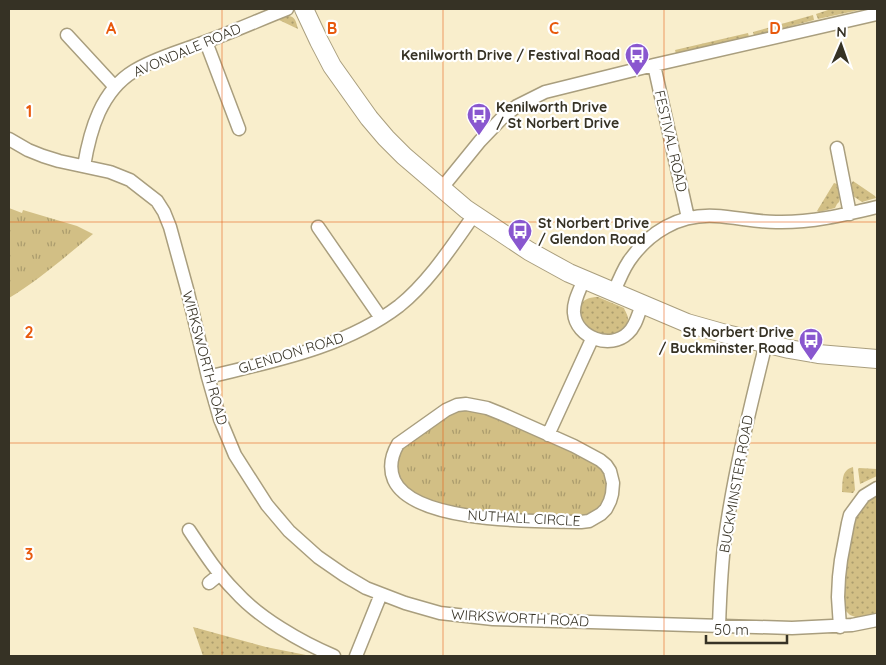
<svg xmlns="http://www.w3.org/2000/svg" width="886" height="665" font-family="Quicksand,sans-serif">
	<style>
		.grass { fill: url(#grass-dots) }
		.park { fill: url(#park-tufts) }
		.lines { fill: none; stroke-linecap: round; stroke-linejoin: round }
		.street-casing { stroke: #a99e7e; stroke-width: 15 }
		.secondary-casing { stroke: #a99e7e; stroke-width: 20 }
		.street { stroke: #fff; stroke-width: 12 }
		.secondary { stroke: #fff; stroke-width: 18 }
		.grid { fill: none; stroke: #e8590c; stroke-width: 1; stroke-opacity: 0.55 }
		.labels { text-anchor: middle; stroke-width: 4.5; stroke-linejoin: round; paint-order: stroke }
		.street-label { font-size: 14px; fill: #363225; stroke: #fff }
		.poi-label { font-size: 14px; font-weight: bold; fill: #363225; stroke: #fff; text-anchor: end }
		.grid-label { font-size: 16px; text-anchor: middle; font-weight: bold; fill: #e8590c; stroke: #fff; stroke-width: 4.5; stroke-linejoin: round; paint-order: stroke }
	</style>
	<defs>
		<pattern id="grass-dots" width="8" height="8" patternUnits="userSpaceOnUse" patternTransform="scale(1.25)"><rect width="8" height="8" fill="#d2bf85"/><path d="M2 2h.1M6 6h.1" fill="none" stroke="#ab9c6d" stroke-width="1.8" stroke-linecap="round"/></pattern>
		<pattern id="park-tufts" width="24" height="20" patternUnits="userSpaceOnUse" patternTransform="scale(1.25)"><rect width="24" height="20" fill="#d2bf85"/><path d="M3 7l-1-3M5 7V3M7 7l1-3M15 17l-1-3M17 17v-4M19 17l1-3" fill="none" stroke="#ab9c6d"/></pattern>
	</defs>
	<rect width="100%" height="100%" fill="#f9eecc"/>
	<path class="grass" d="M831,9h33l-46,10 -2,-5z
		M813,15l1,5 -60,16 -1,-4z
		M286,16c9,-1 10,5 12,13l-19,-9z
		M748,33l1,4 -73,17 -1,-4z
		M853,181l22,15 1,2 -14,4 -9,-6 -3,-10z
		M834,183l3,1 3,12 -1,6 -2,2 -2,4 -16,4 -2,-1z
		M598,297l26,11c1,3 4,7 4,11 0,10 -15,18 -24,17 -10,-1 -16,-9 -23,-15 0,-4 -2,-10 -1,-14 2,-8 11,-10 18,-10z
		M853,467l2,23 -2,3 -11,-1c1,-11 -1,-22 11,-25z
		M859,468l18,1v7l-17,8 -2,-15z
		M877,492v122l-19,4 -8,-3 -5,-5 -2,-13 -1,-11 12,-66 6,-13z
		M193,627l73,20 45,9h-108z"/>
	<path class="park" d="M9,208l13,5 1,-3 54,16 16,8c-27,22 -54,46 -84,64z
		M457,409h20l100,42 25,17 5,10 1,16 -8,15 -9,5 -9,3 -105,-4 -59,-15 -21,-18 -1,-23 6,-11z"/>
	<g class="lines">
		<defs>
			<path id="street" d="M67,35l48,52
				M206,42l33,87
				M654,65l34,153
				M9,139l19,11 15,6 16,5 51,11 20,8 27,21 7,11 6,15 17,62 21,88 12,42 15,36 32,50 22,26 29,26 26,18 22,13 39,15 35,10 53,6 299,9 60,-3 25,-5
				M837,148l13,66
				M84,166c6,-36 17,-75 50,-95 21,-13 45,-19 68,-28 28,-10 57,-23 85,-34
				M441,189l39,-48 23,-24 14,-11 28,-14 109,-27 223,-51
				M318,227l63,91
				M584,279c-4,11 -11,22 -10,34 2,25 37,37 54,20 8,-7 10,-19 14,-28
				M614,292c4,-10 9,-22 15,-31 20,-29 50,-47 86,-45 21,1 41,6 61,6 34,1 68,-7 101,-15
				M208,377c65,-16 136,-29 191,-71 30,-24 53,-60 75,-91
				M466,404l21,4 15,6 72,32 26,14 6,5 4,6 3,12 -1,11 -2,7 -4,8 -5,5 -12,7 -8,1c-42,-1 -167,2 -187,-42 -5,-12 -3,-24 4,-36l48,-34 11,-5z
				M548,435l44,-96
				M189,530c14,21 28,43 46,61 24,27 66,51 99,65
				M209,583l11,-9
				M719,626c1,-29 2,-59 6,-88 9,-65 25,-130 41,-195
				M840,627l-2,-30 1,-20 2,-17 7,-37 2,-8 14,-19 13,-8
				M356,656l25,-62"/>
			<path id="secondary" d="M304,9l15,32 13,25 37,52 17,20 18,18 62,53 63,42 40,22 118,50 39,11 63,15 29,5 59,5"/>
		</defs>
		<use href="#street" class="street-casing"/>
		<use href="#secondary" class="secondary-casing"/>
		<use href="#street" class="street"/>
		<use href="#secondary" class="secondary"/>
	</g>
	<path class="grid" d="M222,9v647M443,9v647M664,9v647M9,222h868M9,443h868"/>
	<defs>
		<symbol id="bus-pin" viewBox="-11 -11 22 30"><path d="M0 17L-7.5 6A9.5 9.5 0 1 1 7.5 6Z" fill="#8957cf" stroke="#fff"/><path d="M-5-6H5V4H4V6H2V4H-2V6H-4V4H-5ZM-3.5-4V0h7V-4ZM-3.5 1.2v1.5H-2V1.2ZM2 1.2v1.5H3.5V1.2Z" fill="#fff"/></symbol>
	</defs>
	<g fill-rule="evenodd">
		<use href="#bus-pin" x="623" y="41" width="28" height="38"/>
		<use href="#bus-pin" x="465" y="101" width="28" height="38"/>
		<use href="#bus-pin" x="506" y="217" width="28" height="38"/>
		<use href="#bus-pin" x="797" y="326" width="28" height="38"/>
	</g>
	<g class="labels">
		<g class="street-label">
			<text transform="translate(187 50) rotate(-23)" y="5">AVONDALE ROAD</text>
			<text transform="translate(671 141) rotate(77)" y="5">FESTIVAL ROAD</text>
			<text transform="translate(291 353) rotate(-17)" y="5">GLENDON ROAD</text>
			<text transform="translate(205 358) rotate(75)" y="5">WIRKSWORTH ROAD</text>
			<text transform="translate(736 484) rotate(-80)" y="5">BUCKMINSTER ROAD</text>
			<text transform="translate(524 518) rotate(3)" y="5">NUTHALL CIRCLE</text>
			<text transform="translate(520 618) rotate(3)" y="5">WIRKSWORTH ROAD</text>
		</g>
		<g class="poi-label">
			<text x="620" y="60">Kenilworth Drive / Festival Road</text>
			<text x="496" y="112" text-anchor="start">Kenilworth Drive<tspan x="496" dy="16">/ St Norbert Drive</tspan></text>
			<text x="538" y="228" text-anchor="start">St Norbert Drive<tspan x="538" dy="16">/ Glendon Road</tspan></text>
			<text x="794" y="337">St Norbert Drive<tspan x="794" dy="16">/ Buckminster Road</tspan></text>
		</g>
	</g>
	<g class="grid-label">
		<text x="111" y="34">A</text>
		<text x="332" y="34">B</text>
		<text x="554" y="34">C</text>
		<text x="775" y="34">D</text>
		<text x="29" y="117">1</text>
		<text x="29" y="338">2</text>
		<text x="29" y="560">3</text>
	</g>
	<rect width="886" height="665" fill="none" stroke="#363225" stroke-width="20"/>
	<g transform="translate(841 45) rotate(2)" stroke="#ffffff" stroke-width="4" paint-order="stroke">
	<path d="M0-4L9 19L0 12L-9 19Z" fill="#363225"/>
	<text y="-8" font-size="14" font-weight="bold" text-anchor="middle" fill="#363225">N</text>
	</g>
	<path d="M706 635v8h81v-8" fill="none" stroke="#363225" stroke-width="2.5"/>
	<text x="714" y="635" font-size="15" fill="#363225" stroke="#ffffff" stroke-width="4" paint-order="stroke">50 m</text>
</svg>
